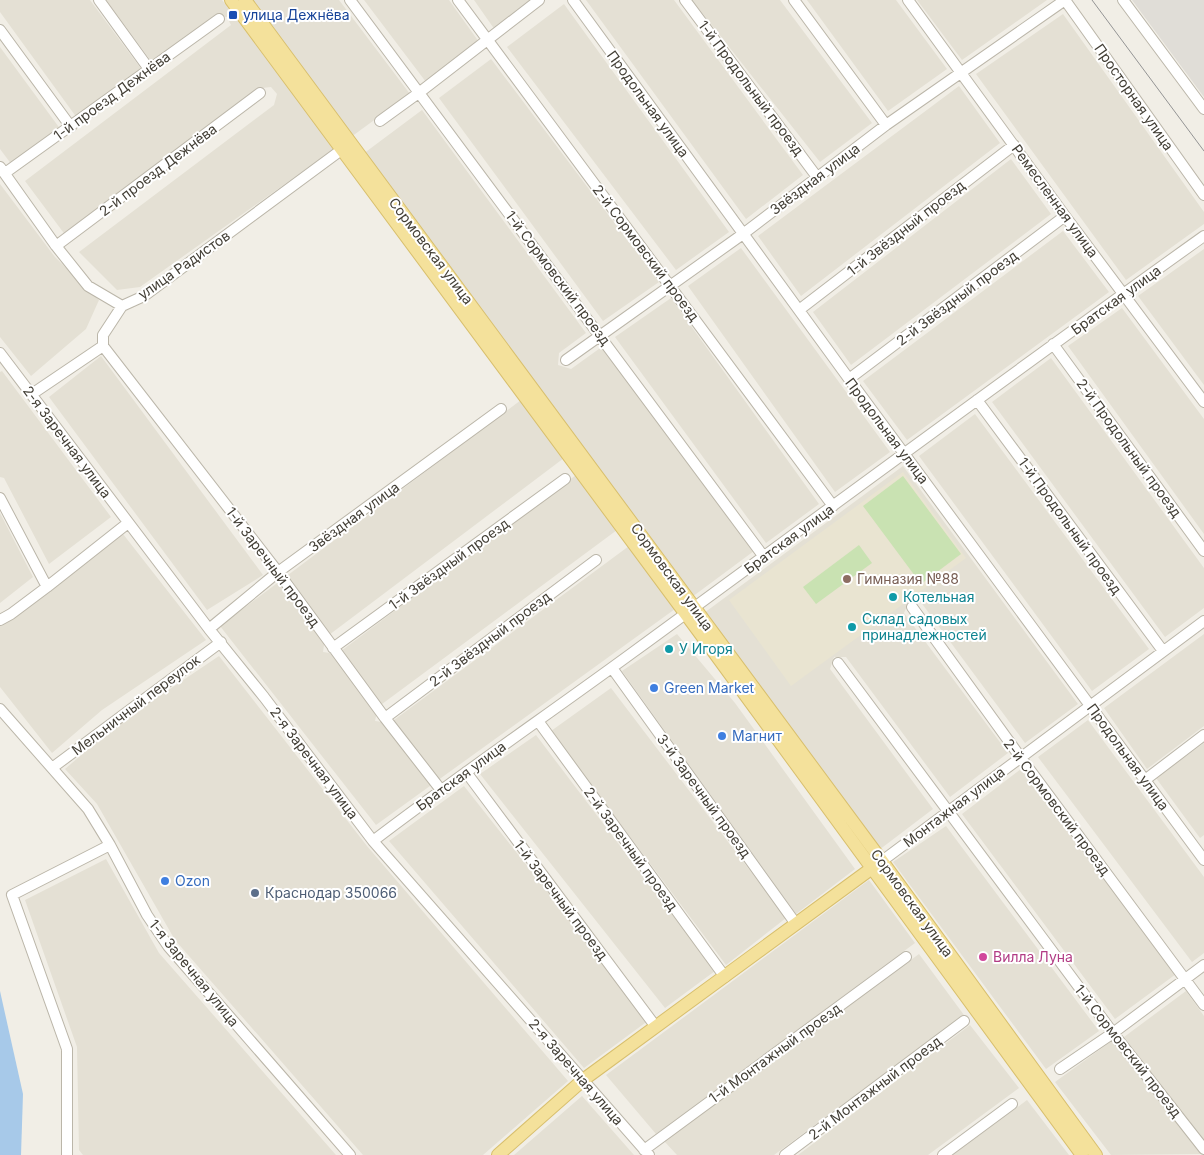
<svg xmlns="http://www.w3.org/2000/svg" width="1204" height="1155" font-family="Inter,sans-serif">
	<style>
		.residential { fill: #e4e0d4 }
		.industrial { fill: #e0ddd7 }
		.education { fill: #e9e4d1 }
		.green { fill: #c9e2b2 }
		.water { fill: #a7c9e9 }
		.lines { fill: none; stroke-linecap: round; stroke-linejoin: round }
		.minor-casing { stroke: #bbb6a9; stroke-width: 12 }
		.major-casing { stroke: #d8bf6d; stroke-width: 14 }
		.minor { stroke: #fff; stroke-width: 10 }
		.major { stroke: #f4e19b; stroke-width: 12 }
		.tram { stroke: #949494; stroke-width: 1 }
		.transit-dot { fill: #1a4fb4; stroke: #fff; stroke-width: 2 }
		.education-dot { fill: #8d6e63; stroke: #fff; stroke-width: 2 }
		.culture-dot { fill: #0f9aa8; stroke: #fff; stroke-width: 2 }
		.shop-dot { fill: #3f7fe0; stroke: #fff; stroke-width: 2 }
		.service-dot { fill: #5c6f8a; stroke: #fff; stroke-width: 2 }
		.hotel-dot { fill: #d1479c; stroke: #fff; stroke-width: 2 }
		.labels { text-anchor: middle; stroke-width: 4; stroke-linejoin: round; paint-order: stroke }
		.transit-label { font-size: 14px; fill: #164399; stroke: #fff; text-anchor: start }
		.street-label { font-size: 14px; fill: #433f36; stroke: #fff }
		.education-label { font-size: 14px; fill: #785e54; stroke: #fff; text-anchor: start }
		.culture-label { font-size: 14px; fill: #0d838f; stroke: #fff; text-anchor: start }
		.shop-label { font-size: 14px; fill: #366cbe; stroke: #fff; text-anchor: start }
		.service-label { font-size: 14px; fill: #4e5e75; stroke: #fff; text-anchor: start }
		.hotel-label { font-size: 14px; fill: #b23c85; stroke: #fff; text-anchor: start }
	</style>
	<rect width="100%" height="100%" fill="#f1eee6"/>
	<path class="residential" d="M0,0h90l52,70 -65,48 -77,-106z
		M106,0h116l112,149 -194,138 -23,3 -38,-38 195,-147 3,-11 -6,-7 -9,1 -196,148 -41,-55 206,-156 -4,-8 -10,-1 -66,45z
		M249,0h90l71,94 -59,43z
		M364,0h85l30,42 -53,40z
		M474,0h61l-40,30z
		M586,0h88l129,175 -57,44z
		M692,0h88l92,123 -52,39z
		M807,0h89l51,69 -59,42z
		M917,0h130l-85,60z
		M564,4l165,228 -53,38 -169,-223z
		M1063,14l141,198v12l-78,56 -150,-206z
		M0,47l61,83 -49,35 -12,-16z
		M491,59l168,223 -56,39 -164,-223z
		M959,86l41,57 -199,153 -43,-60z
		M422,110l164,223 -27,20 -1,12 13,4 32,-23 151,205 -62,46 -329,-443z
		M1011,159l40,55 -200,151 -38,-53z
		M0,184l55,73 44,43 -13,29 -55,47 -31,-39z
		M1063,231l46,61 -202,148 -44,-59z
		M741,248l149,204 -55,40 -147,-206z
		M1204,249v136l-66,-89z
		M671,298l148,206 -53,39 -151,-206z
		M1122,308l82,111v115l-136,-188z
		M101,356l162,219 -56,35 -158,-213z
		M1051,358l153,210v40l-39,29 -173,-235z
		M2,371l109,146 -62,47 -45,-86 -4,-1v-105z
		M521,400l43,58 -239,180 -2,14 14,2 239,-179 41,55 -239,177 -3,14 15,2 239,-177 46,63 -299,216 -156,-199z
		M975,414l174,235 -57,42 -173,-235z
		M903,466l175,238 -53,39 -105,-142h-11l-5,12 104,140 -58,44 -104,-140h-12l-4,12 103,140 -54,41 -175,-237z
		M0,513l33,64 -33,26z
		M123,534l83,106 -104,70 -50,43 -52,-66v-62l15,-8z
		M677,634l58,69 120,166 -59,45 -174,-243z
		M1204,634v92l-57,43 -43,-61z
		M219,656l148,190 201,235 -85,74h-120l-188,-215 -78,-136 -32,-35 50,-43z
		M611,688l175,230 -60,47 -175,-234z
		M1088,720l116,157v76l-12,9 -154,-205z
		M536,735l179,236 -50,37 -185,-234z
		M1204,743v92l-4,3 -44,-60z
		M1021,769l155,205 -61,45 -153,-205z
		M464,786l185,234 -65,48 -195,-227z
		M946,826l153,205 -53,38 -153,-207z
		M106,859l53,94 177,202h-253l-4,-5 -2,-103 -52,-147z
		M869,880l46,63 -259,191 -50,-59z
		M919,954l45,61 -190,140h-97l-13,-14z
		M1186,991l18,25v125l-80,-104z
		M970,1025l49,63 -91,67h-130z
		M1113,1040l89,114 -91,1 -56,-73z
		M582,1096l52,59h-120z
		M1027,1100l42,55h-116z"/>
	<path class="industrial" d="M1132,0h72v97z"/>
	<path class="education" d="M903,472l63,86 -175,128 -62,-86z"/>
	<path class="green" d="M903,476l58,78 -40,30 -58,-78z
		M859,545l13,18 -56,41 -13,-17z"/>
	<path class="water" d="M0,991l23,103 -2,61h-21z"/>
	<g class="lines">
		<defs>
			<path id="minor" d="M99,0l50,69
				M350,0l414,557
				M458,0l375,506
				M573,0l276,379 355,481
				M685,0l132,177
				M794,0l92,125
				M908,0l157,216 139,186
				M1065,0l139,195
				M1123,0l81,109
				M0,30l71,97
				M380,121l40,-29 119,-92
				M0,167l56,79 32,40 34,20
				M5,173l214,-154
				M56,246l204,-153
				M799,310l215,-165
				M1053,344l151,207
				M103,346l175,226 107,146 56,72
				M0,353l209,276 55,68 109,144 276,314
				M566,360l177,-126 143,-109 179,-125
				M849,379l216,-163
				M32,394l71,-48v-11l19,-29 22,-10 204,-151
				M977,400l186,251
				M0,498l47,89
				M912,607l109,151 183,247
				M0,620l11,-6 36,-27 81,-64
				M209,629l69,-57 223,-163
				M333,648l232,-169
				M838,663l275,370 91,116
				M612,668l184,256
				M0,709l88,100 22,36 37,70 21,31 182,209
				M385,718l211,-158
				M538,721l187,256
				M52,768l169,-126
				M466,772l190,255
				M1145,780l59,-45
				M373,841c85,-65 173,-125 259,-188 190,-139 380,-280 572,-417
				M882,861l322,-240
				M1060,1069l53,-36 91,-68
				M644,1150l262,-193
				M67,1155v-106l-55,-154 98,-50
				M785,1155l179,-134
				M943,1155l69,-51"/>
			<path id="major" d="M231,0l474,640 377,515
				M245,0l637,861 214,294
				M498,1155l85,-75 296,-217"/>
		</defs>
		<use href="#minor" class="minor-casing"/>
		<use href="#major" class="major-casing"/>
		<use href="#minor" class="minor"/>
		<use href="#major" class="major"/>
		<path class="tram" d="M1092,0l112,151"/>
	</g>
	<rect class="transit-dot" x="228" y="10" width="10" height="10" rx="2.5"/>
	<circle class="education-dot" cx="847" cy="579" r="5"/>
	<g class="culture-dot">
		<circle cx="893" cy="597" r="5"/>
		<circle cx="852" cy="627" r="5"/>
		<circle cx="669" cy="649" r="5"/>
	</g>
	<g class="shop-dot">
		<circle cx="654" cy="688" r="5"/>
		<circle cx="722" cy="736" r="5"/>
		<circle cx="165" cy="881" r="5"/>
	</g>
	<circle class="service-dot" cx="255" cy="893" r="5"/>
	<circle class="hotel-dot" cx="983" cy="957" r="5"/>
	<g class="labels">
		<g class="transit-label">
			<text x="243" y="20">улица Дежнёва</text>
		</g>
		<g class="street-label">
			<text transform="translate(751 88) rotate(53)" y="5">1-й Продольный проезд</text>
			<text transform="translate(112 96) rotate(-36)" y="5">1-й проезд Дежнёва</text>
			<text transform="translate(1134 97) rotate(55)" y="5">Просторная улица</text>
			<text transform="translate(648 104) rotate(54)" y="5">Продольная улица</text>
			<text transform="translate(158 170) rotate(-37)" y="5">2-й проезд Дежнёва</text>
			<text transform="translate(815 179) rotate(-37)" y="5">Звёздная улица</text>
			<text transform="translate(1055 201) rotate(54)" y="5">Ремесленная улица</text>
			<text transform="translate(906 228) rotate(-38)" y="5">1-й Звёздный проезд</text>
			<text transform="translate(431 251) rotate(53)" y="5">Сормовская улица</text>
			<text transform="translate(646 253) rotate(53)" y="5">2-й Сормовский проезд</text>
			<text transform="translate(184 265) rotate(-35)" y="5">улица Радистов</text>
			<text transform="translate(558 278) rotate(53)" y="5">1-й Сормовский проезд</text>
			<text transform="translate(957 298) rotate(-37)" y="5">2-й Звёздный проезд</text>
			<text transform="translate(1116 300) rotate(-36)" y="5">Братская улица</text>
			<text transform="translate(887 431) rotate(53)" y="5">Продольная улица</text>
			<text transform="translate(67 442) rotate(53)" y="5">2-я Заречная улица</text>
			<text transform="translate(1129 448) rotate(54)" y="5">2-й Продольный проезд</text>
			<text transform="translate(354 517) rotate(-36)" y="5">Звёздная улица</text>
			<text transform="translate(1070 526) rotate(54)" y="5">1-й Продольный проезд</text>
			<text transform="translate(789 539) rotate(-36)" y="5">Братская улица</text>
			<text transform="translate(449 564) rotate(-36)" y="5">1-й Звёздный проезд</text>
			<text transform="translate(273 567) rotate(53)" y="5">1-й Заречный проезд</text>
			<text transform="translate(672 577) rotate(54)" y="5">Сормовская улица</text>
			<text transform="translate(490 639) rotate(-37)" y="5">2-й Звёздный проезд</text>
			<text transform="translate(136 705) rotate(-37)" y="5">Мельничный переулок</text>
			<text transform="translate(1128 757) rotate(54)" y="5">Продольная улица</text>
			<text transform="translate(314 763) rotate(53)" y="5">2-я Заречная улица</text>
			<text transform="translate(461 776) rotate(-36)" y="5">Братская улица</text>
			<text transform="translate(704 796) rotate(54)" y="5">3-й Заречный проезд</text>
			<text transform="translate(954 807) rotate(-37)" y="5">Монтажная улица</text>
			<text transform="translate(1057 807) rotate(53)" y="5">2-й Сормовский проезд</text>
			<text transform="translate(631 849) rotate(54)" y="5">2-й Заречный проезд</text>
			<text transform="translate(561 900) rotate(53)" y="5">1-й Заречный проезд</text>
			<text transform="translate(912 903) rotate(54)" y="5">Сормовская улица</text>
			<text transform="translate(194 973) rotate(51)" y="5">1-я Заречная улица</text>
			<text transform="translate(1128 1051) rotate(52)" y="5">1-й Сормовский проезд</text>
			<text transform="translate(775 1053) rotate(-36)" y="5">1-й Монтажный проезд</text>
			<text transform="translate(576 1072) rotate(49)" y="5">2-я Заречная улица</text>
			<text transform="translate(875 1088) rotate(-37)" y="5">2-й Монтажный проезд</text>
		</g>
		<g class="education-label">
			<text x="857" y="584">Гимназия №88</text>
		</g>
		<g class="culture-label">
			<text x="903" y="602">Котельная</text>
			<text x="862" y="624">Склад садовых<tspan x="862" dy="16">принадлежностей</tspan></text>
			<text x="679" y="654">У Игоря</text>
		</g>
		<g class="shop-label">
			<text x="664" y="693">Green Market</text>
			<text x="732" y="741">Магнит</text>
			<text x="175" y="886">Ozon</text>
		</g>
		<g class="service-label">
			<text x="265" y="898">Краснодар 350066</text>
		</g>
		<g class="hotel-label">
			<text x="993" y="962">Вилла Луна</text>
		</g>
	</g>
</svg>
